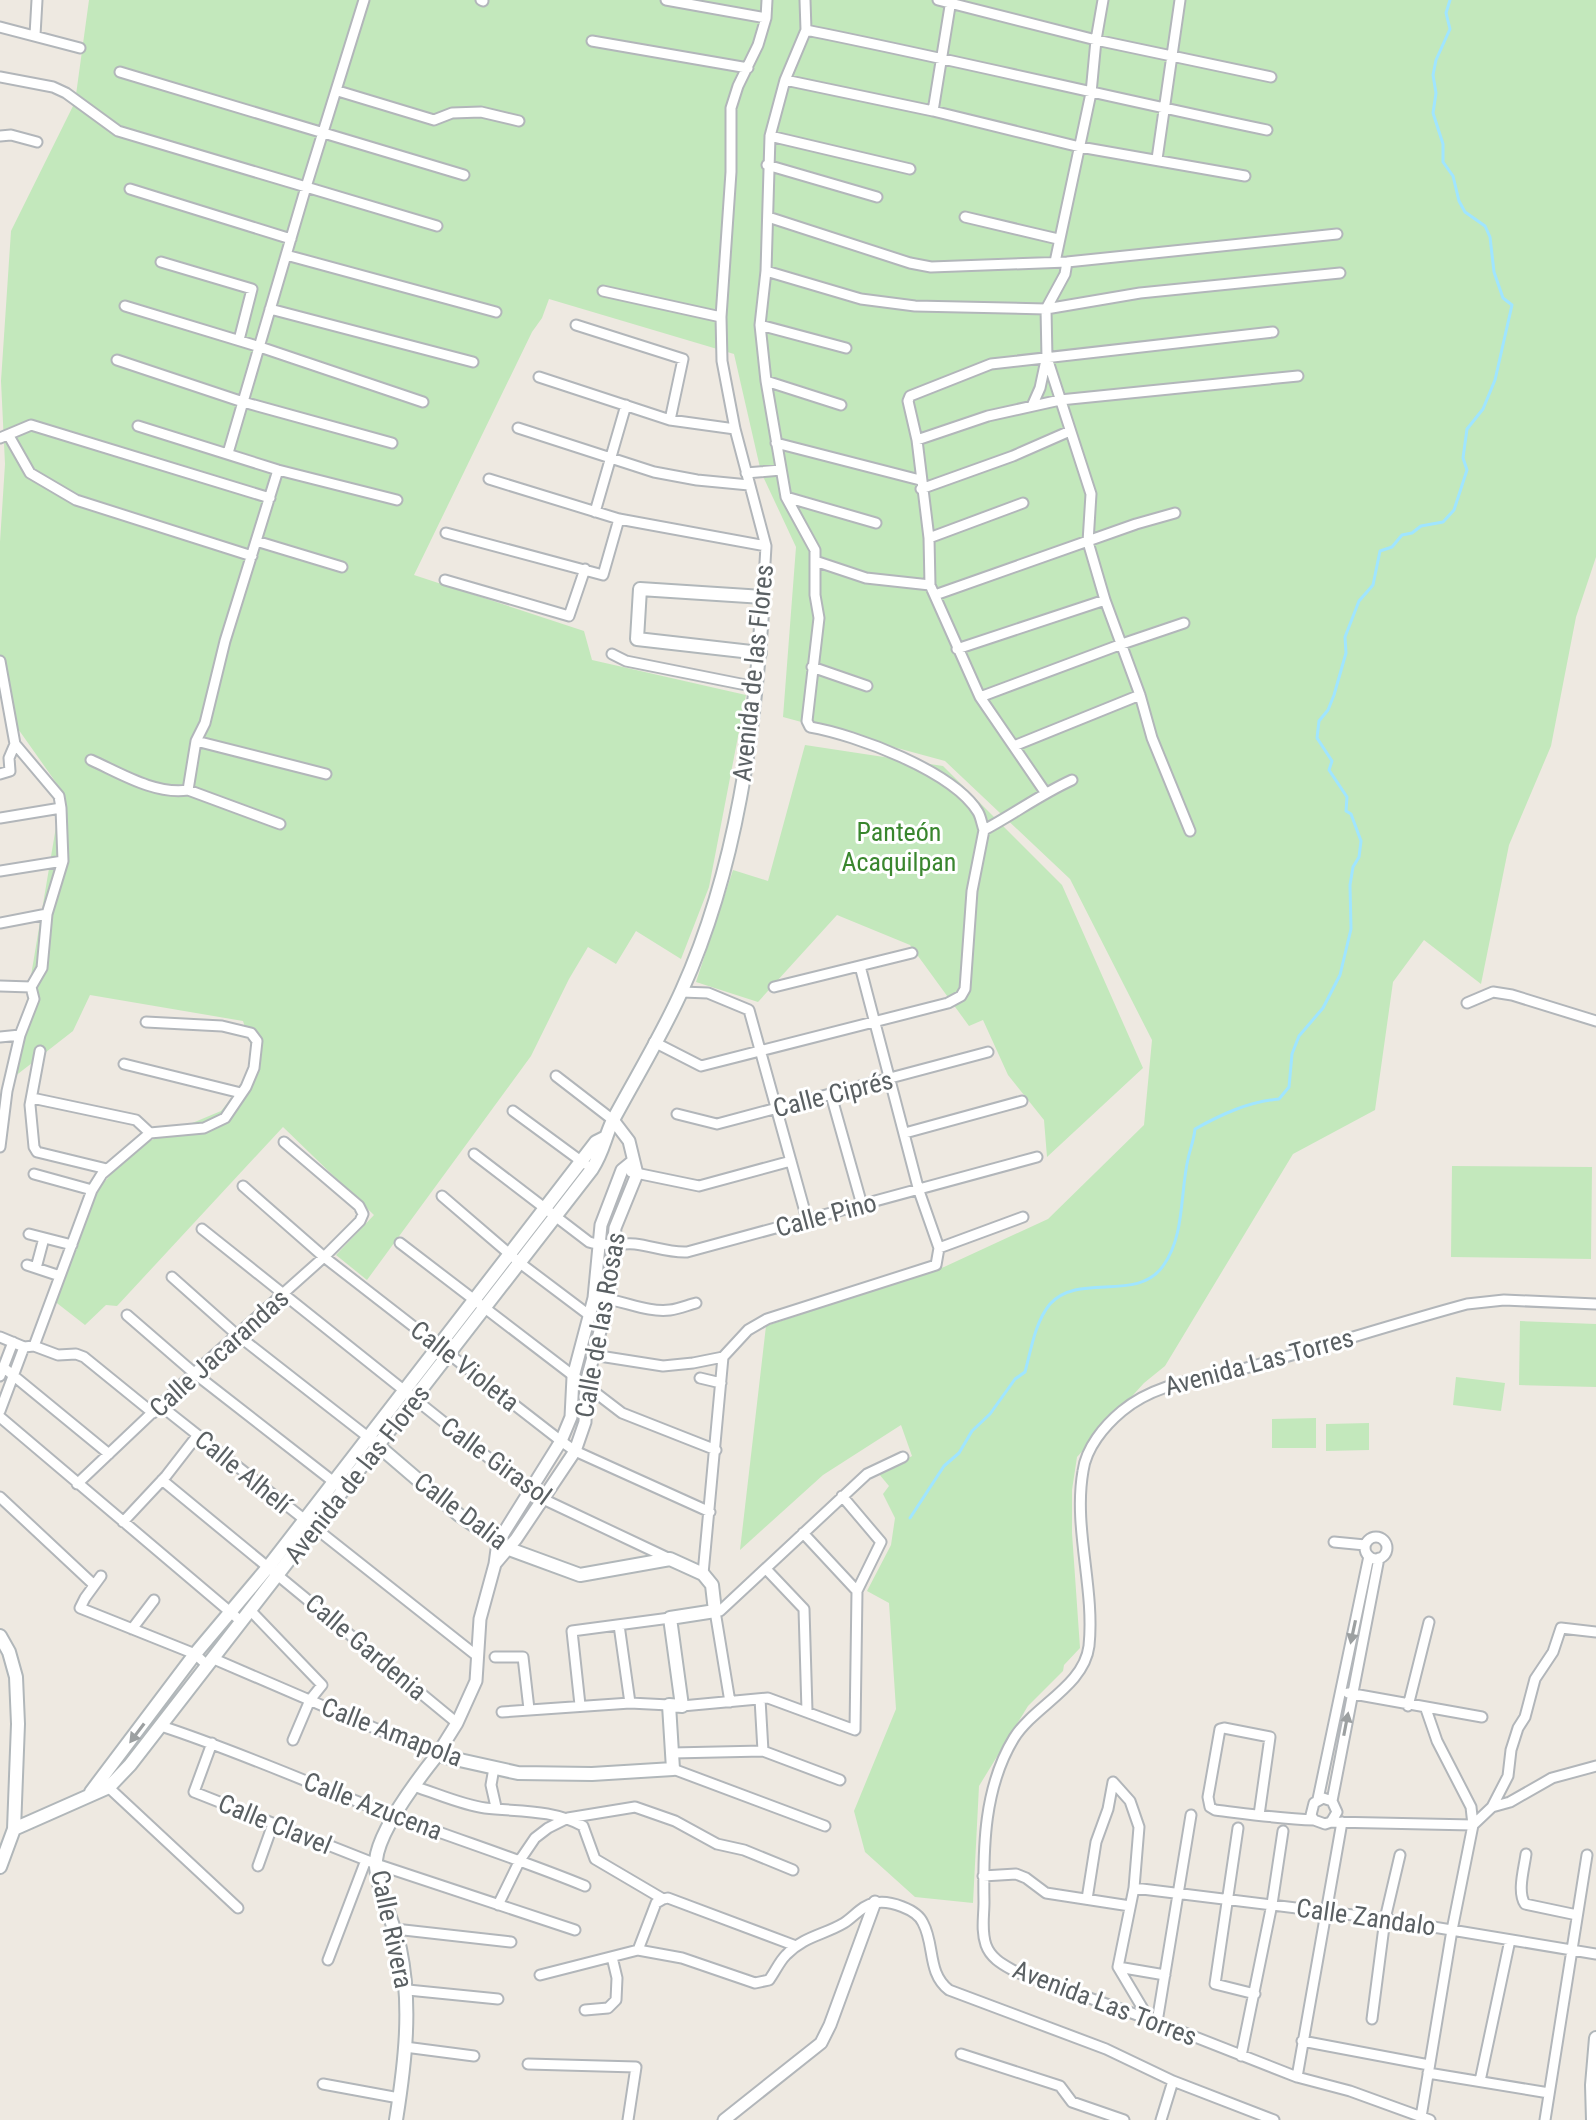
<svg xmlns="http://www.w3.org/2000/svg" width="1596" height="2120" font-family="'Roboto Condensed',sans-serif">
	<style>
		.green { fill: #c3e8bc }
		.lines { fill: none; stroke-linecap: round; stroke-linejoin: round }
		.stream { stroke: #a0e5ff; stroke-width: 3 }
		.minor-casing { stroke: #b2b6ba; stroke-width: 13 }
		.tertiary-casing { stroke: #b2b6ba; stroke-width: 15 }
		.secondary-casing { stroke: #b1b7ba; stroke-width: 16 }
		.minor { stroke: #fff; stroke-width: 9 }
		.tertiary { stroke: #fff; stroke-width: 11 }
		.secondary { stroke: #fff; stroke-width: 12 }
		.oneway { fill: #9ca0a1 }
		.labels { text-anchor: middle; stroke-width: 6; stroke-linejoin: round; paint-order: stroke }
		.street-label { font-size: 26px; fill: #5a6063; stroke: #fff }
		.park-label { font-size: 26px; fill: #39862e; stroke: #fff }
	</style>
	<rect width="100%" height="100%" fill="#eee9e1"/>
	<path class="green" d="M89,0h1507v557l-20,60 -25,129 -42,99 -28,139 -57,-44 -31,42 -18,128 -82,44 -128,212 -21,17 -67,74 -5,33v43l8,115 -16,17 -1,6 -35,35 -49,80 -6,117 -58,-6 -50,-45 -11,-41 42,-102 -7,-106 -22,-12 24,-46 4,-27 -12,-24 6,-8 -10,-12 33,-18 -11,-31 -78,50 -83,75 26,-224 178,-59 104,-48 96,-94 8,-85 -82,-161 -125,-118 -162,-44 13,-170 -35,-75 -27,-118 -185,-55 -7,19 -10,14 -118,243 170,56 8,29 154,35 -37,192 -28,72 -45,-28 -20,33 -28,-17 -19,32 -38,77 -164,224 -31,-25 38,-40 -91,-88 -166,179 -11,-1 -21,20 -32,-25 22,-47 17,-57 43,-49 86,-36 37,-45 -15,-45 -153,-26 -17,36 -59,46 48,-286 -46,-65 -16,-63v-121l5,-78 -4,-83 10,-150 64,-129z
		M805,745l138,21 119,119 81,183 -96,89 -3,-37 -36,-45 -25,-55 -14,6 -59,-81 -73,-30 -79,87 -62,-20 37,-112 35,11z
		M1452,1166l140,1 -1,92 -140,-2z
		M1520,1321l76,3v63l-77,-2z
		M1456,1377l49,6 -4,28 -48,-6z
		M1316,1418v30h-44v-29z
		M1369,1423v27l-43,1v-27z"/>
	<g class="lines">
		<path class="stream" d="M910,1518l34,-52 15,-13 13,-22 18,-17 25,-35 10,-7c6,-22 10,-50 25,-68 29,-32 87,-1 113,-38 22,-30 17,-73 25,-107 2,-10 6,-19 7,-30 27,-15 53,-27 84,-30l10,-12 3,-33 7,-18 24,-28 17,-33 11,-46 -1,-44 3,-18 6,-10 2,-16 -10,-27 -5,-3 1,-14 -18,-27 3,-9 -15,-23 2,-17 9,-11 6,-15 12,-42 -1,-16 14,-36 14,-16 7,-34 12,-4 10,-12 10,-2 9,-7 22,-4 11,-12 13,-40 -4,-12 4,-29 16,-20 12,-29 17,-75 -9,-7 -9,-26 -4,-35 -5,-11 -20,-14 -6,-11 -6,-25 -10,-14v-18l-10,-31 3,-20 -3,-18 3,-15 14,-31 -4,-16 4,-13"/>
		<defs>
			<path id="minor" d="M481,0l2,1
				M666,0l100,18
				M805,0l1,30 -21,50 -15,56 -4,135 -6,54 6,56 20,116 29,53v45l4,23 -12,103 3,6c46,8 143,44 168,85 3,5 4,13 6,18
				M938,0l158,40 175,37
				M0,27l80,21
				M806,30c154,31 307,68 461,100
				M35,35l2,-35
				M592,41l156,27
				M120,72l344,103
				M0,77l53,10 13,6 52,38 319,95
				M785,80l148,31 147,36 165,29
				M338,91l96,29 18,-7 29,-1 38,9
				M933,111l18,-111
				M0,136l11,-1 26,7
				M770,136l140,33
				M1157,159l23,-159
				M767,165l110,32
				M130,189l161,50
				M768,217l142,46 21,4 136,-5 270,-28
				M965,217l93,22
				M286,255l210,57
				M161,262l91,27 -13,51
				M1055,262l36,-169 5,-53 7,-40
				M1067,262l-2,12 -19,35 1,49 44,136 -3,48 17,58 35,95 12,43 38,93
				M766,271l95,28 54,7 131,3 94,-16 200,-20
				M603,291l118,26
				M125,306l135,41 163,55
				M270,309l203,53
				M576,325l107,34 -13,61
				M760,325l86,23
				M117,360l126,42 149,41
				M539,377l131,43 65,9
				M766,381l75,24
				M1032,406l8,-18 6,-28
				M138,426l140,44 119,30
				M518,428l136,44 43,8 52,5
				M9,436l21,37 46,27 176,56
				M0,438l31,-13 239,73
				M917,440l71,-24 72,-16 238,-24
				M776,443l144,37
				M228,453l78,-266 58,-187
				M746,473l35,-3
				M489,479l130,40 147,27
				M921,489l92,-33 57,-25
				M786,497l90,26
				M595,512l31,-107
				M446,533l157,42 16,-56
				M929,538l94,-35
				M256,541l86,26
				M815,561l51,17 64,7
				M445,580l124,36 16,-47
				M935,595l201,-71 39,-11
				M763,597l3,-51 -31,-117 -13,-68 -1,-44 10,-145v-64l7,-22 20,-41 8,-27 1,-18
				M957,649l148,-49
				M612,654l14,7 130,26
				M0,661l15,83 44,52 2,12 2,53 -16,53 -5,54 -11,19 3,12 -14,36 -13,56 -7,56
				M812,667l55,19
				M980,697l142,-53 62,-21
				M196,741l130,33
				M1014,746l126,-51
				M91,760c29,13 64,35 97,30l92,34
				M0,774l10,-3 -1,-13 6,-14
				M188,790l8,-49 9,-18 20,-82 53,-171
				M1045,792l-65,-95 -50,-112 -1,-47 -12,-98 -9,-39 2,-5 81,-32 282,-32
				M0,818l61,-10
				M984,830c30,-16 57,-36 88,-50
				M0,871l63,-10
				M0,923l47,-9
				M0,986l31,1
				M774,987l138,-34
				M682,992l26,1 41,17 58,209
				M1467,1003l26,-11 19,3 84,26
				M0,1037l20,-2
				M654,1042l47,24 247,-63 13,-7 4,-7 7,-98 12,-61
				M40,1051l-10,54 4,42 3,5 70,17
				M124,1064l117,29
				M556,1076l57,44
				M831,1095l31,110
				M32,1098l104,22 14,13
				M513,1111l72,53
				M677,1114l40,10 271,-72
				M905,1133l117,-32
				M474,1154l115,88c15,5 30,1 46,2 17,2 34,9 52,8l350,-95
				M631,1172l68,14 92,-25
				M34,1174l58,16
				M243,1186l81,71 237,184 14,10 135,61
				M442,1196l78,67 69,52
				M202,1229l328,262 13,8 127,60
				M29,1234l43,11
				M400,1243l222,170 94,37
				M939,1248l84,-31
				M27,1265l33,11
				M36,1268l8,-30
				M172,1277l64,57 132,103
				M594,1298c26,0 50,15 76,12 9,-1 18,-5 26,-7
				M127,1315l67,58 145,113
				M0,1337l24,10 10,-1 24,9 18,-1 8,3 69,56
				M34,1346l58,-156 10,-16 48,-41 54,-5 21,-10 21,-31 8,-19 3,-27 -6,-8 -29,-7 -76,-4
				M593,1355l70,11 30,-3 30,-6 25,-27 19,-11 169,-54 3,-17 -20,-57 -59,-225
				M3,1367l106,87
				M0,1376l13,-34
				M700,1378l21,5
				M161,1406l316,250
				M0,1411l24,-64
				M0,1417l242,205
				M162,1480l295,243
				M77,1484l117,-111 130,-116 36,-36 3,-7 -4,-8 -75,-64
				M842,1496l39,46 -24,49
				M0,1497l93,87
				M123,1522l43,-46 31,-40
				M1365 1548a11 11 0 1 1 22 0a11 11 0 1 1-22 0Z
				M1334,1542l31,3
				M767,1570l37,39 3,102
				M703,1574l20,-217
				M101,1576l-16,22 -5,10 115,46 13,12
				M250,1610l72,75 -12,15 -17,40
				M619,1625l11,78
				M132,1629l22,-29
				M495,1657h28l6,52
				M214,1659l223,96
				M1348,1693l134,24
				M760,1699l3,52
				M730,1702l-15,-91h5l147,-137 36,-17
				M580,1705l-8,-74 98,-13
				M682,1706l86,-8 87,32 2,-139 -54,-58
				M1408,1706l21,-84
				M502,1712l128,-9 39,2
				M161,1726c80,26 156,61 234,90 63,24 127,44 190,70
				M212,1743l-18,49 182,72 199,66
				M672,1753l91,-2 77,29
				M494,1768l-3,17 5,22
				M673,1769l152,57
				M1113,1782l17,19 9,26 -5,61 -16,79
				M106,1785l132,123
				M413,1786c23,7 49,19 72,22 34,4 66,1 98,18l12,33 68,40 5,-1 128,48
				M1318,1799l51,-243
				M1332,1801l-9,-3 -9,5 -3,12 3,5 11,4 6,-2 6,-10 -5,-11 47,-243
				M1492,1807l18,-5 42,-24 44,-12
				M1259,1815l11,-78 -46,-9 -4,1 -12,68 2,10 5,3c33,4 66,9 99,10
				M1331,1822l142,3 19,-18 16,-31 3,-26 7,-22 7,-11 10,-38 18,-27 8,-24 35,4
				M1238,1828l-23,156 40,10
				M1526,1854c-2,15 -9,38 -1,50l52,11
				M258,1866l15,-42
				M983,1876l33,-2 10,4 20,15 84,13
				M1134,1888l251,31 211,35
				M1087,1899l9,-57 12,-33 5,-27
				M498,1905l22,-45 15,-22 13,-10 20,-10 67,-11 40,14 42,23 27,6 49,20
				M395,1929l116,13
				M638,1950l18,-47 7,-4
				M328,1960l38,-100
				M1118,1967l31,52
				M1118,1967l47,8
				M540,1975l98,-25 44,8 73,25 14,-3c6,-8 10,-18 17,-25 18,-19 38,-20 58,-32 10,-6 18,-18 31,-20 14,-3 42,6 48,20 12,22 4,50 26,67l157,59 67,32 101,39
				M408,1990l90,9
				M585,2010l23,-2 8,-8 1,-22 -5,-21
				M1372,2019l13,-100 15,-64
				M1157,2022l34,-207
				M1302,2041l127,24
				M405,2047l69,9
				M961,2054l99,32 12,16 52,18
				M1241,2056l31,-152 11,-73
				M528,2064l108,3 -8,53
				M1428,2073l121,20
				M1297,2077l45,-255
				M1480,2081l30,-141
				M323,2084l76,14
				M1421,2117l31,-187 21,-105 -2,-18 -34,-66 -11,-32
				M1161,2120l12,-39
				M1430,2120l-80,-29 -53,-14 -140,-55 -141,-50c-12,-7 -25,-13 -30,-27 -5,-14 -2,-29 -2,-43 -1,-55 0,-115 30,-164 20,-32 70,-52 75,-92 6,-58 -16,-118 -6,-175 3,-23 21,-45 39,-60 36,-30 80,-31 124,-43 74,-20 147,-44 221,-64l37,-4 92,4
				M1545,2120l42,-265"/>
			<path id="tertiary" d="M495,1564l21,-25 59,-88 10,-29 1,-39 23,-85 6,-70 22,-54 -8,-33 -16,-21
				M437,1755l20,-32 19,-42 4,-62 15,-55 3,-22 63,-101 10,-24 2,-40 21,-79 7,-73 21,-55 11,-9
				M724,2120l97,-77 9,-18 45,-123"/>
			<path id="secondary" d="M368,1437l91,78 50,34 71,26 90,-16 33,15 9,11 3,26 -45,7 12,88 -13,-1 4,64 -81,5 -74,-1 -81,-18c-19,24 -58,75 -61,105 -2,23 19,65 24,89 12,57 5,114 -4,171
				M0,1636l9,16 7,25 2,47 -4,105 -14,38
				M91,1792l104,-138 74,-88 327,-424 8,-4
				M14,1829l95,-42 21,-22 462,-596c12,-19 12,-30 21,-49 23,-43 49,-85 69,-130 55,-122 73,-260 81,-393l-123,-8 -3,50 123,14
				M1593,2120l-1,-35 4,-47"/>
		</defs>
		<use href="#minor" class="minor-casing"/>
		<use href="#tertiary" class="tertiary-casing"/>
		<use href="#secondary" class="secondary-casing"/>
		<use href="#minor" class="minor"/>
		<use href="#tertiary" class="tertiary"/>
		<use href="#secondary" class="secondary"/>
	</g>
	<defs><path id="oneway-solid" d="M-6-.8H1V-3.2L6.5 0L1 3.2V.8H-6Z" transform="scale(2)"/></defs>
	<g class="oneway">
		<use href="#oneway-solid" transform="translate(1353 1632) rotate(102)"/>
		<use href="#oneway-solid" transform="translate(1346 1724) rotate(-79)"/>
		<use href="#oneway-solid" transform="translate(137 1733) rotate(127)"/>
	</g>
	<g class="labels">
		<g class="street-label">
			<text transform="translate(753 673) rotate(-84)" y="9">Avenida de las Flores</text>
			<text transform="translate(833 1094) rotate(-14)" y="9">Calle Ciprés</text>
			<text transform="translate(826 1215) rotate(-15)" y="9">Calle Pino</text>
			<text transform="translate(600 1325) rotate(-80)" y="9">Calle de las Rosas</text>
			<text transform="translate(219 1353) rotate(-42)" y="9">Calle Jacarandas</text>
			<text transform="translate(1259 1362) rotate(-15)" y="9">Avenida Las Torres</text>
			<text transform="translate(465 1366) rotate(38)" y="9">Calle Violeta</text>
			<text transform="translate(496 1461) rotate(36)" y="9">Calle Girasol</text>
			<text transform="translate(243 1472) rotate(39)" y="9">Calle Alhelí</text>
			<text transform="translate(357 1474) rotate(-52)" y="9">Avenida de las Flores</text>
			<text transform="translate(461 1511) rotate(37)" y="9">Calle Dalia</text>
			<text transform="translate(366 1647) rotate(40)" y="9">Calle Gardenia</text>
			<text transform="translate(392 1732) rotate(21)" y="9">Calle Amapola</text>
			<text transform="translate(373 1806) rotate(21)" y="9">Calle Azucena</text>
			<text transform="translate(275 1824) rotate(22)" y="9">Calle Clavel</text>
			<text transform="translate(1366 1917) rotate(8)" y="9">Calle Zandalo</text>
			<text transform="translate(392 1929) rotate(78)" y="9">Calle Rivera</text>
			<text transform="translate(1105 2003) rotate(21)" y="9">Avenida Las Torres</text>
		</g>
		<g class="park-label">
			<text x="899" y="841">Panteón<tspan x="899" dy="30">Acaquilpan</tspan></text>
		</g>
	</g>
</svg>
